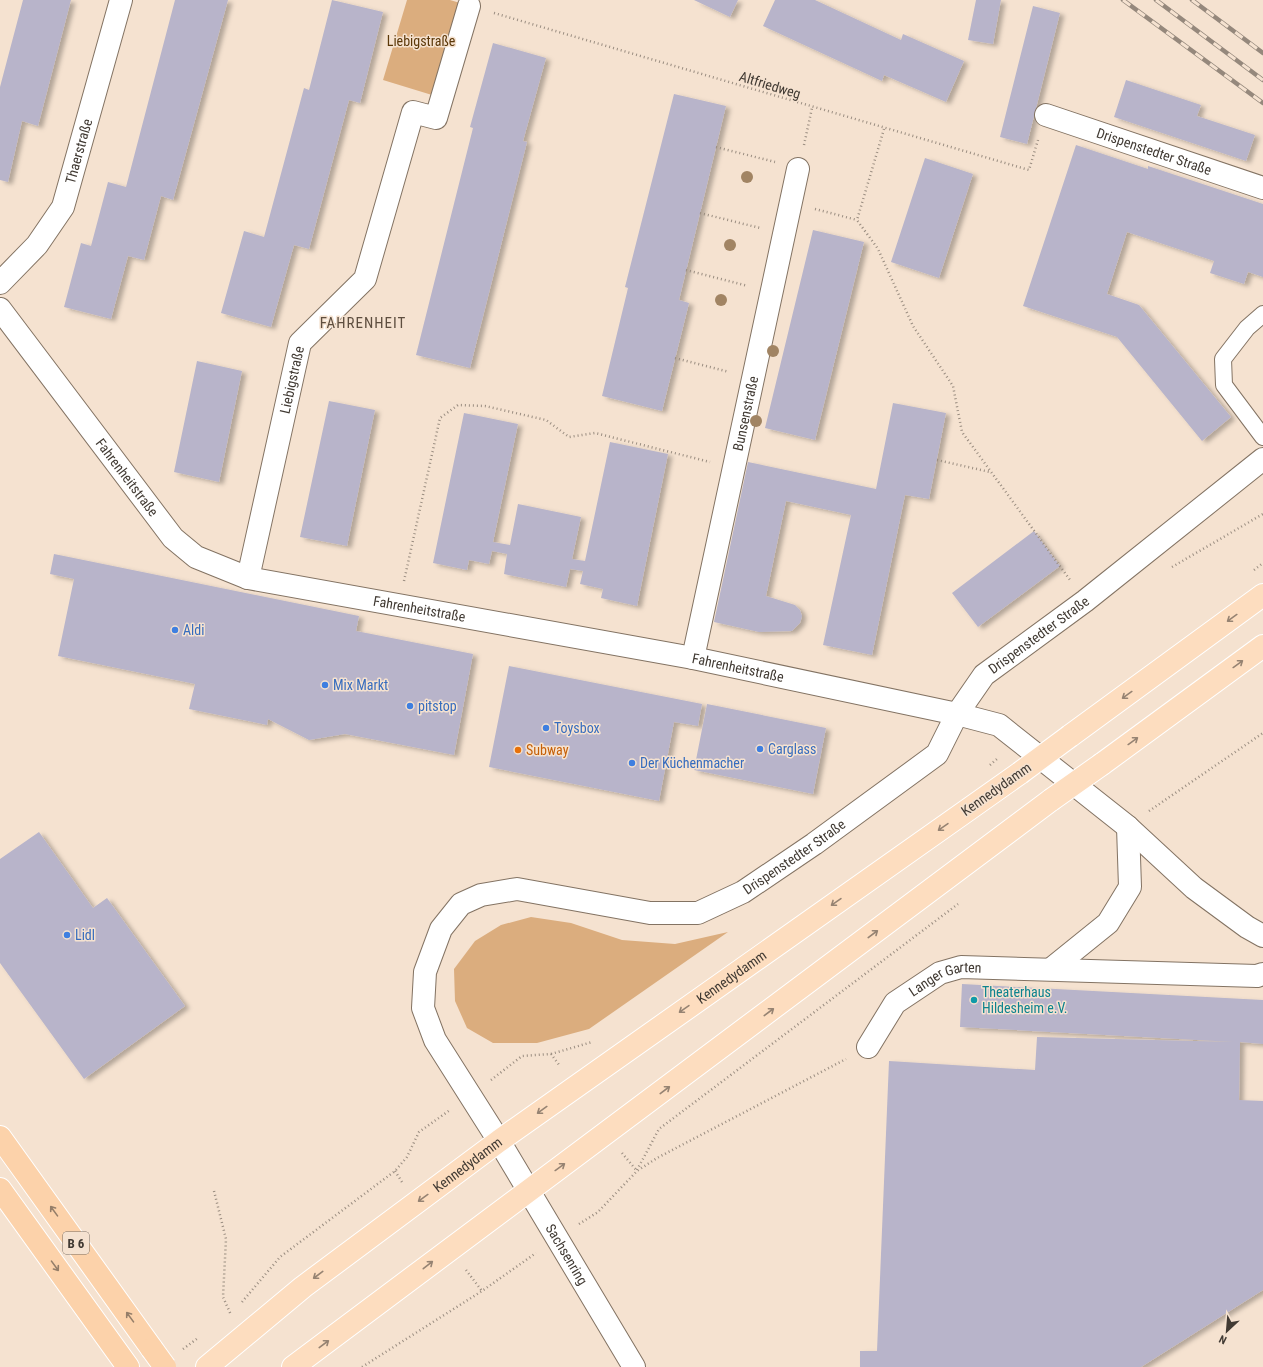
<svg xmlns="http://www.w3.org/2000/svg" width="1263" height="1367" font-family="'Roboto Condensed',sans-serif">
	<style>
		.green { fill: #dbad7e }
		.building { fill: #b8b4ca; filter: url(#shadow) }
		.lines { fill: none; stroke-linecap: round; stroke-linejoin: round }
		.service-casing { stroke: #837363; stroke-width: 18 }
		.minor-casing { stroke: #837363; stroke-width: 24 }
		.tertiary-casing { stroke: #837363; stroke-width: 24 }
		.primary-casing { stroke: #fff; stroke-width: 24 }
		.trunk-casing { stroke: #fff; stroke-width: 24 }
		.path { stroke: #9a8d80; stroke-width: 2.5; stroke-dasharray: 1 3; stroke-linecap: butt }
		.service { stroke: #fff; stroke-width: 16 }
		.minor { stroke: #fff; stroke-width: 22 }
		.tertiary { stroke: #fff; stroke-width: 22 }
		.primary { stroke: #fdddbf; stroke-width: 22 }
		.trunk { stroke: #fcd2aa; stroke-width: 22 }
		.rail-casing { stroke: #95887c; stroke-width: 4.5 }
		.rail { stroke: #f5e2d0; stroke-width: 3; stroke-dasharray: 9; stroke-linecap: butt }
		.primary-bridge-casing { stroke: #fff; stroke-width: 24; stroke-linecap: butt }
		.trunk-bridge-casing { stroke: #fff; stroke-width: 24; stroke-linecap: butt }
		.path-bridge { stroke: #9a8d80; stroke-width: 2.5; stroke-dasharray: 1 3; stroke-linecap: butt }
		.primary-bridge { stroke: #fdddbf; stroke-width: 22 }
		.trunk-bridge { stroke: #fcd2aa; stroke-width: 22 }
		.tree { fill: #a18463 }
		.oneway { stroke: #968372 }
		.oneway2 { stroke: #957e69 }
		.shop-dot { fill: #3f7fe0; stroke: #f5e2d0; stroke-width: 1.5 }
		.food-dot { fill: #e8710a; stroke: #f5e2d0; stroke-width: 1.5 }
		.culture-dot { fill: #0f9aa8; stroke: #f5e2d0; stroke-width: 1.5 }
		.labels { text-anchor: middle; stroke-width: 3; stroke-linejoin: round; paint-order: stroke }
		.shield { fill: #f5e2d0; stroke: #776c62; stroke-width: 1 }
		.shield-label { font-size: 13px; font-weight: bold; fill: #413a33 }
		.park-label { font-size: 14px; fill: #5c3809; stroke: #f5e2d0 }
		.street-label { font-size: 14px; fill: #413a33; stroke: #f5e2d0 }
		.shop-label { font-size: 14px; fill: #366cbe; stroke: #f5e2d0; text-anchor: start }
		.food-label { font-size: 14px; fill: #c56008; stroke: #f5e2d0; text-anchor: start }
		.culture-label { font-size: 14px; fill: #0d838f; stroke: #f5e2d0; text-anchor: start }
		.neighbourhood-label { font-size: 15px; letter-spacing: 1px; fill: #5e4e3f; stroke: #f5e2d0 }
	</style>
	<defs>
		<filter id="shadow"><feDropShadow dx="4.5" dy="2.5" stdDeviation="2" flood-color="#0004"/></filter>
	</defs>
	<rect width="100%" height="100%" fill="#f5e2d0"/>
	<path class="green" d="M407,0h43l10,3 -28,92 -49,-15z
		M531,917l40,6 51,17 53,4 53,-12 -139,97 -52,14h-44l-26,-15 -12,-27 -1,-32 21,-28 26,-16z"/>
	<path class="building" d="M23,0h48l-33,126 -16,-5 -14,61 -8,-2v-93z
		M175,0h53l-55,200 -12,-4 -17,64 -16,-4 -17,63 -47,-12 17,-64 10,3 17,-64 18,5z
		M332,0l51,12 -23,91 -11,-3 -40,149 -15,-4 -23,82 -50,-14 23,-82 20,6 40,-149 5,2z
		M694,0h44l-8,17z
		M775,0h40l86,40 2,-6 61,27 -18,41 -62,-27 -2,6 -119,-55z
		M976,0h25l-8,44 -25,-4z
		M1033,6l27,7 -33,131 -27,-7z
		M493,43l53,15 -23,83 4,1 -57,226 -54,-13 57,-227 -3,-1z
		M1126,80l75,25 -4,11 58,19 -9,26 -132,-44z
		M674,94l52,12 -47,194 10,3 -27,108 -60,-15 26,-108 -3,-1z
		M1076,145l72,24v-3l115,38v73l-15,-5 -4,12 -34,-11 4,-12 -87,-29 -20,62 32,11 92,112 -29,24 -85,-104 -94,-31z
		M925,158l48,16 -34,104 -48,-16z
		M813,230l51,12 -49,198 -50,-12z
		M197,361l45,10 -23,111 -45,-10z
		M329,401l46,9 -28,136 -47,-9z
		M893,403l53,10 -17,86 -24,-4 -33,160 -49,-10 28,-130 -65,-14 -20,95 29,9 5,5 2,6 -2,7 -8,8 -33,1 -45,-10 34,-160 128,27z
		M464,413l54,11 -25,118 17,3 8,-41 63,13 -9,42 13,2 25,-119 58,12 -31,152 -36,-8 2,-9 -23,-5 3,-13 -13,-2 -4,18 -62,-13 3,-20 -15,-3 -3,13 -20,-4 -2,10 -34,-7z
		M1034,531l26,35 -82,61 -26,-34z
		M54,554l305,62 -3,15 117,23 -19,101 -109,-21 -36,6 -41,-21 -1,6 -78,-16 6,-25 -137,-28 16,-77 -24,-5z
		M509,666l193,38 -4,22 -24,-4 -15,79 -170,-34z
		M707,704l119,24 -13,66 -119,-24z
		M39,832l54,76 14,-10 78,108 -101,73 -84,-116v-104z
		M962,984l301,16v44l-23,-2 -1,58 24,1v189l-122,77h-281v-16h17l12,-290 146,9 2,-33 197,5 -274,-15z"/>
	<g class="lines">
		<defs>
			<path id="service" d="M1263,314l-16,14 -24,31 1,26 39,52"/>
			<g id="minor">
				<path id="s1" d="M1046,115l217,73"/>
				<path id="s2" d="M0,283l37,-38 26,-38 58,-207"/>
				<path id="s3" d="M0,309l173,229 23,19 52,21 445,80 264,56 42,11 129,102 66,61 53,39 16,9"/>
				<path id="s4" d="M248,578l52,-235 65,-64 48,-167 23,6 33,-112"/>
				<path id="s5" d="M693,658l105,-489"/>
				<path d="M1051,969l57,-46 22,-36 -2,-60"/>
				<path id="s6" d="M868,1047l27,-44 45,-30 21,-6 296,9 6,-2"/>
				<path id="s7" d="M499,1141l-64,-101 -12,-32 2,-36 16,-43 20,-25 20,-9 36,-6 133,24h48l45,-21 71,-48 123,-90 20,-40 27,-39 101,-74 178,-142"/>
			</g>
			<g id="tertiary">
				<path id="s8" d="M499,1141l135,226"/>
			</g>
			<g id="primary">
				<path d="M1070,736l193,-141"/>
				<path d="M1102,764l161,-118"/>
				<path id="s9" d="M207,1367l96,-80 196,-146 521,-368"/>
				<path d="M293,1367l758,-567"/>
			</g>
			<path id="trunk" d="M0,1137l152,212
				M0,1189l128,178"/>
		</defs>
		<use href="#service" class="service-casing"/>
		<use href="#minor" class="minor-casing"/>
		<use href="#tertiary" class="tertiary-casing"/>
		<use href="#primary" class="primary-casing"/>
		<use href="#trunk" class="trunk-casing"/>
		<path class="path" d="M494,13l535,157 9,-30
			M884,129l-27,91 21,29 35,77 40,60 9,46 108,148
			M804,145l8,-37
			M716,147l59,15
			M815,209l42,11
			M700,213l60,15
			M686,270l62,16
			M675,358l54,14
			M937,460l53,12
			M1172,567l91,-53
			M1254,570l9,-7
			M404,581l36,-163 18,-13 27,1 61,14 23,17 26,-4 115,29
			M1149,811l114,-78
			M551,1054l41,-12
			M491,1080l31,-24 29,-2 9,12
			M622,1153l15,18
			M637,1170l22,-41 299,-225
			M395,1171l7,11
			M214,1191l12,48 -3,58 8,18
			M579,1224l19,-12 39,-41 20,-13 189,-99
			M466,1270l16,21
			M242,1302l38,-45 115,-86 12,-14 12,-25 31,-22
			M183,1349l15,-11
			M362,1367l120,-76 54,-38"/>
		<use href="#service" class="service"/>
		<use href="#minor" class="minor"/>
		<use href="#tertiary" class="tertiary"/>
		<use href="#primary" class="primary"/>
		<use href="#trunk" class="trunk"/>
		<defs>
			<path id="rail" d="M1123,0l140,103
				M1156,0l107,80
				M1192,0l71,53"/>
		</defs>
		<use href="#rail" class="rail-casing"/>
		<use href="#rail" class="rail"/>
		<defs>
			<path id="primary-bridge" d="M1020,773l50,-37
				M1051,800l51,-36"/>
			<path id="trunk-bridge" d="M152,1349l13,18"/>
		</defs>
		<use href="#primary-bridge" class="primary-bridge-casing"/>
		<use href="#trunk-bridge" class="trunk-bridge-casing"/>
		<path class="path-bridge" d="M990,765l8,-7"/>
		<use href="#primary-bridge" class="primary-bridge"/>
		<use href="#trunk-bridge" class="trunk-bridge"/>
	</g>
	<g class="tree">
		<circle cx="747" cy="177" r="6"/>
		<circle cx="730" cy="245" r="6"/>
		<circle cx="721" cy="300" r="6"/>
		<circle cx="773" cy="351" r="6"/>
		<circle cx="756" cy="421" r="6"/>
	</g>
	<defs><path id="oneway-shaft" d="M-6 0H5M1.5-3L5.5 0L1.5 3" fill="none" stroke-width="1.6" stroke-linecap="round" stroke-linejoin="round"/></defs>
	<g class="oneway">
		<use href="#oneway-shaft" transform="translate(1232 618) rotate(144)"/>
		<use href="#oneway-shaft" transform="translate(1238 664) rotate(-36)"/>
		<use href="#oneway-shaft" transform="translate(1127 695) rotate(144)"/>
		<use href="#oneway-shaft" transform="translate(1133 741) rotate(-36)"/>
		<use href="#oneway-shaft" transform="translate(943 827) rotate(145)"/>
		<use href="#oneway-shaft" transform="translate(836 902) rotate(145)"/>
		<use href="#oneway-shaft" transform="translate(873 934) rotate(-37)"/>
		<use href="#oneway-shaft" transform="translate(684 1009) rotate(145)"/>
		<use href="#oneway-shaft" transform="translate(769 1012) rotate(-37)"/>
		<use href="#oneway-shaft" transform="translate(665 1090) rotate(-37)"/>
		<use href="#oneway-shaft" transform="translate(542 1110) rotate(144)"/>
		<use href="#oneway-shaft" transform="translate(560 1167) rotate(-36)"/>
		<use href="#oneway-shaft" transform="translate(423 1198) rotate(144)"/>
		<use href="#oneway-shaft" transform="translate(428 1265) rotate(-38)"/>
		<use href="#oneway-shaft" transform="translate(318 1275) rotate(143)"/>
		<use href="#oneway-shaft" transform="translate(324 1344) rotate(-37)"/>
	</g>
	<g class="oneway2">
		<use href="#oneway-shaft" transform="translate(54 1211) rotate(-126)"/>
		<use href="#oneway-shaft" transform="translate(55 1266) rotate(54)"/>
		<use href="#oneway-shaft" transform="translate(130 1317) rotate(-126)"/>
	</g>
	<g class="shop-dot">
		<circle cx="175" cy="630" r="4"/>
		<circle cx="325" cy="685" r="4"/>
		<circle cx="410" cy="706" r="4"/>
		<circle cx="546" cy="728" r="4"/>
		<circle cx="760" cy="749" r="4"/>
		<circle cx="632" cy="763" r="4"/>
		<circle cx="67" cy="935" r="4"/>
	</g>
	<circle class="food-dot" cx="518" cy="750" r="4"/>
	<circle class="culture-dot" cx="974" cy="1000" r="4"/>
	<g class="labels">
		<rect class="shield" x="63" y="1232" width="26" height="22" rx="3"/>
		<g class="shield-label">
			<text x="76" y="1248">B 6</text>
		</g>
		<g class="park-label">
			<text x="421" y="46">Liebigstraße</text>
		</g>
		<g class="street-label">
			<text transform="translate(770 85) rotate(17)" y="5">Altfriedweg</text>
			<text dy="5" stroke="none"><textPath href="#s2" startOffset="157">Thaerstraße</textPath></text>
			<text dy="5" stroke="none"><textPath href="#s1" startOffset="114">Drispenstedter Straße</textPath></text>
			<text dy="5" stroke="none"><textPath href="#s4" startOffset="203">Liebigstraße</textPath></text>
			<text dy="5" stroke="none"><textPath href="#s5" startOffset="250">Bunsenstraße</textPath></text>
			<text dy="5" stroke="none"><textPath href="#s3" startOffset="211">Fahrenheitstraße</textPath></text>
			<text dy="5" stroke="none"><textPath href="#s3" startOffset="547">Fahrenheitstraße</textPath></text>
			<text dy="5" stroke="none"><textPath href="#s7" startOffset="957">Drispenstedter Straße</textPath></text>
			<text dy="5" stroke="none"><textPath href="#s3" startOffset="871">Fahrenheitstraße</textPath></text>
			<text transform="translate(996 789) rotate(-35)" y="5">Kennedydamm</text>
			<text dy="5" stroke="none"><textPath href="#s7" startOffset="621">Drispenstedter Straße</textPath></text>
			<text dy="5" stroke="none"><textPath href="#s9" startOffset="654">Kennedydamm</textPath></text>
			<text dy="5" stroke="none"><textPath href="#s6" startOffset="109">Langer Garten</textPath></text>
			<text dy="5" stroke="none"><textPath href="#s9" startOffset="330">Kennedydamm</textPath></text>
			<text dy="5" stroke="none"><textPath href="#s8" startOffset="132">Sachsenring</textPath></text>
		</g>
		<g class="shop-label">
			<text x="183" y="635">Aldi</text>
			<text x="333" y="690">Mix Markt</text>
			<text x="418" y="711">pitstop</text>
			<text x="554" y="733">Toysbox</text>
			<text x="768" y="754">Carglass</text>
			<text x="640" y="768">Der Küchenmacher</text>
			<text x="75" y="940">Lidl</text>
		</g>
		<g class="food-label">
			<text x="526" y="755">Subway</text>
		</g>
		<g class="culture-label">
			<text x="982" y="997">Theaterhaus<tspan x="982" dy="16">Hildesheim e.V.</tspan></text>
		</g>
		<g class="neighbourhood-label">
			<text x="363" y="328">FAHRENHEIT</text>
		</g>
	</g>
	<g transform="translate(1227 1331) rotate(206)" stroke="#f5e2d0" stroke-width="3" paint-order="stroke">
	<path d="M0-3L7 15L0 10L-7 15Z" fill="#413a33"/>
	<text y="-6" font-size="11" font-weight="bold" text-anchor="middle" fill="#413a33">N</text>
	</g>
</svg>
